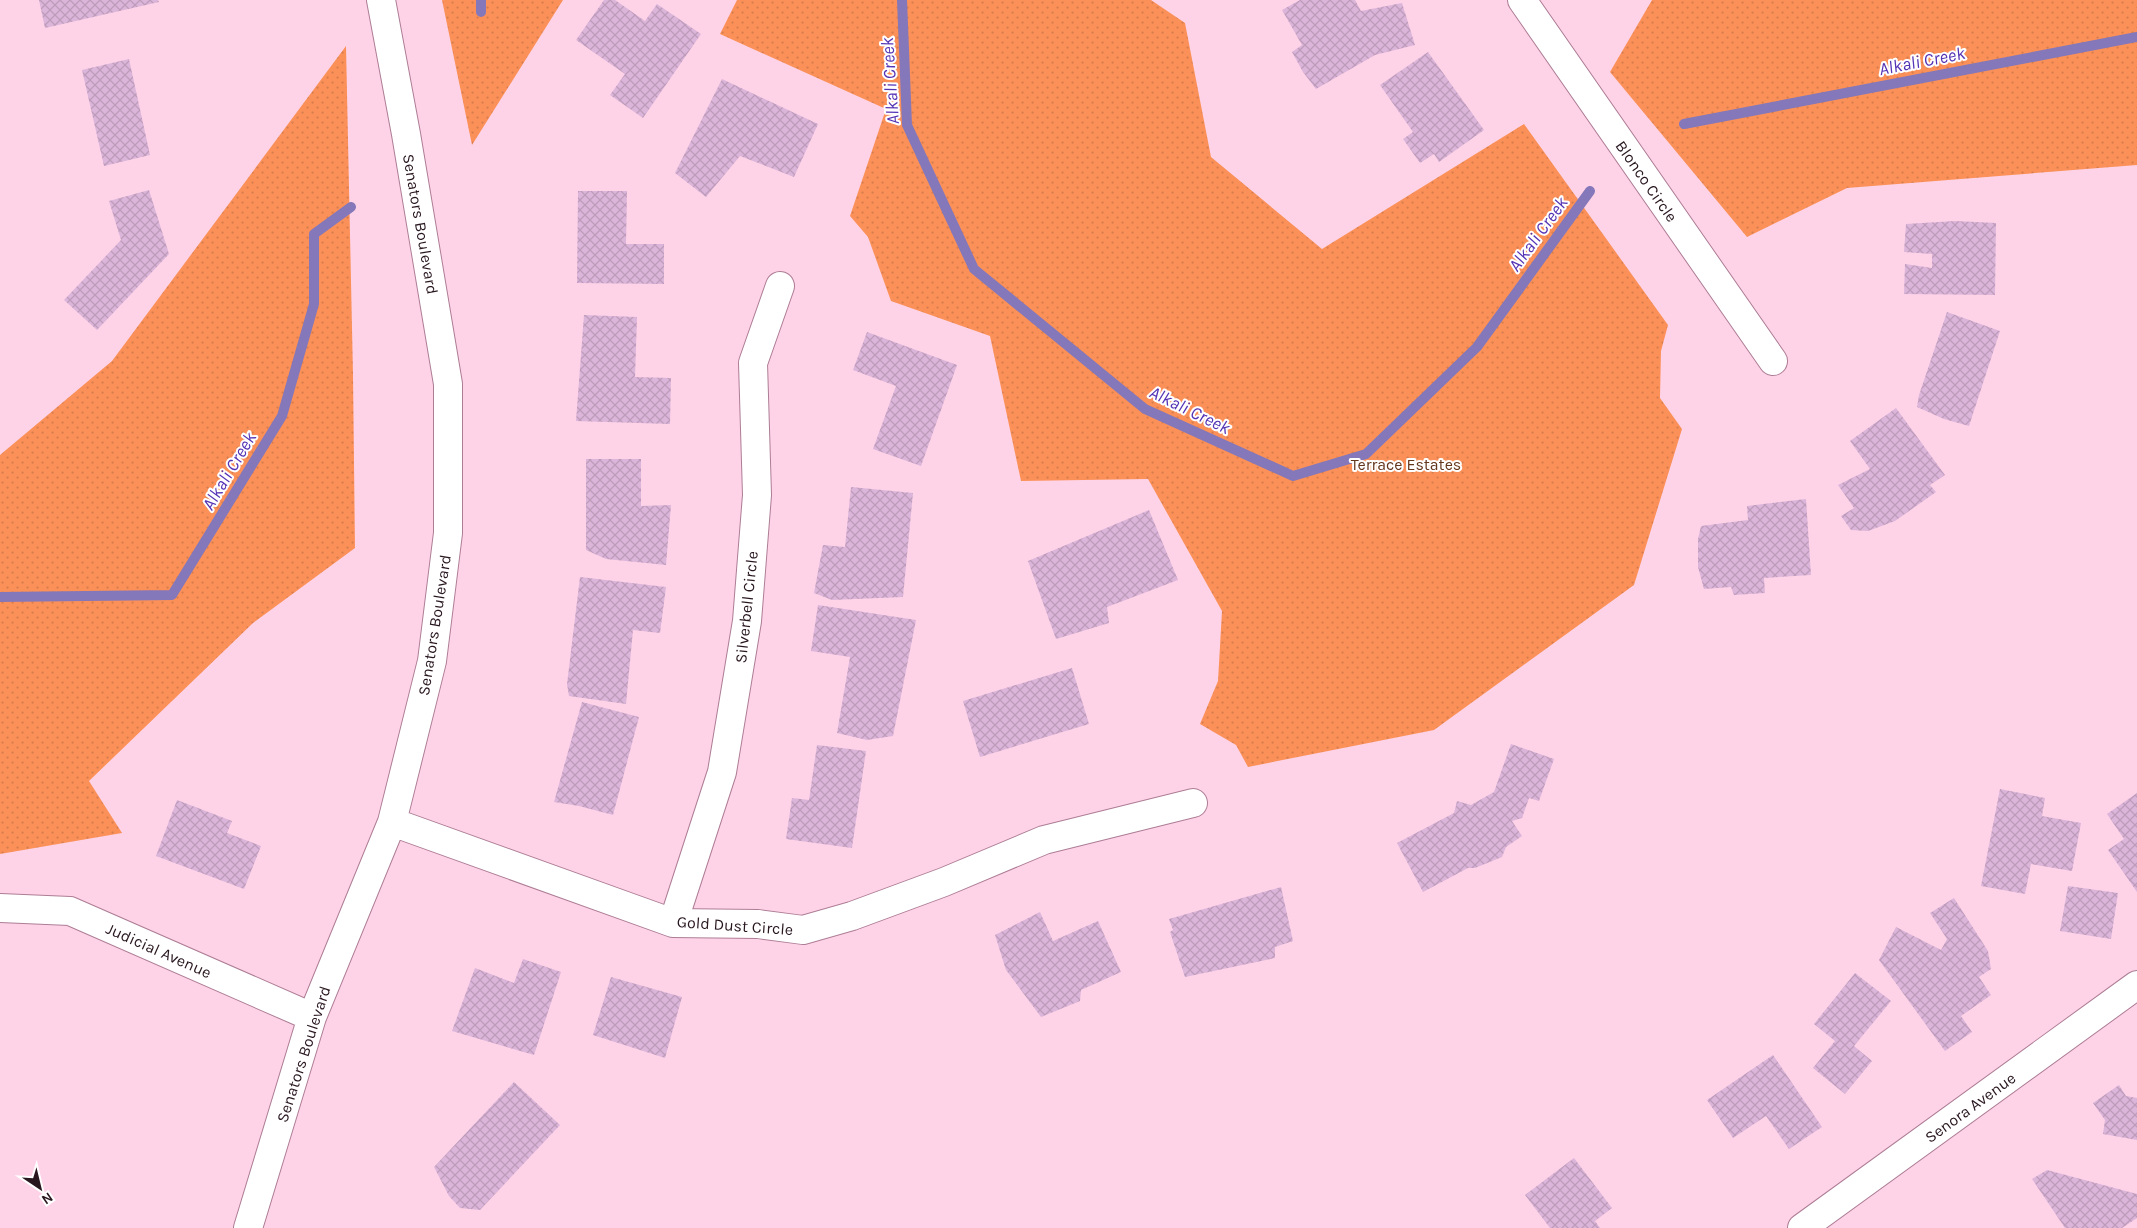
<svg xmlns="http://www.w3.org/2000/svg" width="2137" height="1228" font-family="Karla,sans-serif">
	<style>
		.park { fill: url(#park-dots) }
		.lines { fill: none; stroke-linecap: round; stroke-linejoin: round }
		.stream { stroke: #8477ba; stroke-width: 10 }
		.building { fill: url(#building-cross-hatch) }
		.minor-casing { stroke: #ad7d95; stroke-width: 30 }
		.minor { stroke: #fff; stroke-width: 28 }
		.labels { text-anchor: middle; stroke-width: 4; stroke-linejoin: round; paint-order: stroke }
		.street-label { font-size: 16px; fill: #28161f; stroke: #fff }
		.park-label { font-size: 16px; fill: #64361c; stroke: #fff }
		.water-label { font-size: 18px; font-style: italic; fill: #5433b5; stroke: #fff }
	</style>
	<defs>
		<pattern id="park-dots" width="8" height="8" patternUnits="userSpaceOnUse" patternTransform="scale(1.25)"><rect width="8" height="8" fill="#fb9158"/><path d="M2 2h.1M6 6h.1" fill="none" stroke="#d77c4c" stroke-width="1.8" stroke-linecap="round"/></pattern>
		<pattern id="building-cross-hatch" width="8" height="8" patternUnits="userSpaceOnUse" patternTransform="scale(1.25)"><rect width="8" height="8" fill="#dcb5da"/><path d="M0 0l8 8M0 8l8-8" fill="none" stroke="#bd9bbb"/></pattern>
	</defs>
	<rect width="100%" height="100%" fill="#fed3e8"/>
	<path class="park" d="M442,0h121l-91,145z
		M737,0h414l34,23 26,134 111,92 202,-125 144,201 -7,26 -1,47 22,31 -48,156 -200,145 -186,37 -12,-22 -36,-21 18,-43 4,-70 -74,-132 -127,2 -31,-145 -99,-35 -23,-64 -18,-21 36,-107 -166,-75z
		M1652,0h485v165l-290,23 -100,49 -137,-165z
		M346,46l7,329 2,173 -102,75 -164,158 33,52 -122,21v-399l112,-94z"/>
	<g class="lines">
		<path class="stream" d="M481,0v12
			M902,0l5,125 67,144 171,140 148,67 73,-22 111,-107 113,-156
			M1684,124l453,-87
			M0,597l172,-2 110,-179 32,-112v-70l37,-27"/>
	</g>
	<path class="building" d="M39,0h119l1,2 -114,26z
		M604,0h11l30,21 12,-17 44,30 -58,84 -33,-23 15,-21 -49,-34z
		M1300,0h55l6,11 41,-8 13,42 -40,10 -59,34 -13,-17 -11,-20 10,-7 -20,-35z
		M1428,52l56,78 -45,32 -5,-8 -14,9 -17,-24 10,-7 -33,-47z
		M129,59l21,96 -46,11 -22,-96z
		M722,79l96,45 -24,53 -54,-21 -34,41 -31,-24z
		M149,190l20,64 -72,76 -33,-30 57,-60 -12,-39z
		M578,191h49l-1,53h38v40l-87,-1z
		M1955,221l41,2 -1,72 -91,-1 1,-30 27,4v-14l-28,-2 2,-28z
		M1947,312l53,19 -31,95 -25,-7 -27,-12 2,-12z
		M584,315l53,2 -2,60 36,1 -1,46 -94,-3z
		M867,332l90,33 -36,101 -48,-17 23,-63 -43,-16z
		M1896,408l49,67 -15,10 6,7 -41,29 -27,10 -17,-1 -10,-14 13,-8 -16,-23 32,-16 -20,-28z
		M586,459h55v47l30,-1 -5,60 -60,-6 -20,-9z
		M851,487l62,6 -10,104 -71,3 -18,-7 9,-48 22,2z
		M1806,499l5,76 -47,3 1,15 -31,2 -3,-8 -27,2 -6,-22v-28l3,-13 47,-6 -1,-14z
		M1149,510l29,70 -71,27 2,16 -53,16 -28,-78z
		M580,577l86,10 -6,46 -27,-3 -7,74 -57,-8 -2,-12z
		M818,605l98,15 -23,116 -26,4 -30,-7 13,-76 -39,-6z
		M1072,668l17,56 -109,33 -17,-56z
		M582,702l57,15 -26,98 -34,-9 -25,-4z
		M1511,744l43,15 -15,42 -10,-3 -7,20 -10,3 10,15 -16,11 -4,10 -27,11h-7l-45,24 -26,-49 57,-30 3,-12 14,4 23,-13z
		M817,745l49,6 -14,97 -66,-9 6,-41 17,2z
		M2000,789l45,9 -3,18 39,7 -9,48 -41,-7 -6,30 -44,-8z
		M2137,793v99l-29,-42 16,-11 -17,-25z
		M177,800l55,21 -5,12 34,13 -17,43 -88,-33z
		M2068,886l50,7 -7,46 -51,-8z
		M1281,887l12,54 -18,6v11l-90,19 -15,-45 3,-2 -4,-11z
		M1954,898l34,53 3,18 -12,8 12,18 -30,21 11,16 -27,19 -66,-91 17,-33 45,23 6,-11 -17,-26z
		M1040,912l13,29 45,-20 23,51 -40,18 -1,11 -39,16 -35,-47 -11,-35z
		M523,959l38,13 -27,83 -82,-24 23,-63 39,15z
		M1855,973l36,28 -37,45 18,15 -27,33 -32,-26 22,-27 -21,-17z
		M611,977l71,20 -17,61 -72,-23z
		M1773,1055l49,72 -33,22 -23,-33 -33,22 -26,-38z
		M514,1082l46,43 -80,85 -20,-2 -11,-12 -15,-29z
		M2119,1085l7,11 11,2v42l-34,-6 2,-14 -12,-17z
		M1574,1158l38,50 -17,13 5,7h-50l-25,-33z
		M2047,1170l90,24v24l-15,10h-57l-33,-49z"/>
	<g class="lines">
		<defs>
			<path id="minor" d="M1522,0l251,361
				M392,822l281,101 85,1 45,6 49,-14 92,-34 100,-42 149,-37
				M0,908l70,3 242,106
				M673,923l49,-151 25,-151 10,-126 -4,-132 27,-77
				M248,1228l64,-211 80,-195 40,-161 16,-128v-149l-42,-250 -25,-134
				M1802,1228l335,-243"/>
		</defs>
		<use href="#minor" class="minor-casing"/>
		<use href="#minor" class="minor"/>
	</g>
	<g class="labels">
		<g class="street-label">
			<text transform="translate(1647 181) rotate(55)" y="6">Blonco Circle</text>
			<text transform="translate(421 224) rotate(80)" y="6">Senators Boulevard</text>
			<text transform="translate(746 607) rotate(-84)" y="6">Silverbell Circle</text>
			<text transform="translate(434 625) rotate(-81)" y="6">Senators Boulevard</text>
			<text transform="translate(735 925) rotate(4)" y="6">Gold Dust Circle</text>
			<text transform="translate(159 950) rotate(24)" y="6">Judicial Avenue</text>
			<text transform="translate(303 1054) rotate(-72)" y="6">Senators Boulevard</text>
			<text transform="translate(1970 1107) rotate(-36)" y="6">Senora Avenue</text>
		</g>
		<g class="park-label">
			<text x="1406" y="470">Terrace Estates</text>
		</g>
		<g class="water-label">
			<text transform="translate(1922 61) rotate(-11)" y="6">Alkali Creek</text>
			<text transform="translate(890 81) rotate(-94)" y="6">Alkali Creek</text>
			<text transform="translate(1538 234) rotate(-54)" y="6">Alkali Creek</text>
			<text transform="translate(1190 410) rotate(26)" y="6">Alkali Creek</text>
			<text transform="translate(229 471) rotate(-59)" y="6">Alkali Creek</text>
		</g>
	</g>
	<g transform="translate(40 1188) rotate(145)" stroke="#ffffff" stroke-width="4" paint-order="stroke">
	<path d="M0-4L9 19L0 12L-9 19Z" fill="#28161f"/>
	<text y="-8" font-size="14" font-weight="bold" text-anchor="middle" fill="#28161f">N</text>
	</g>
</svg>
